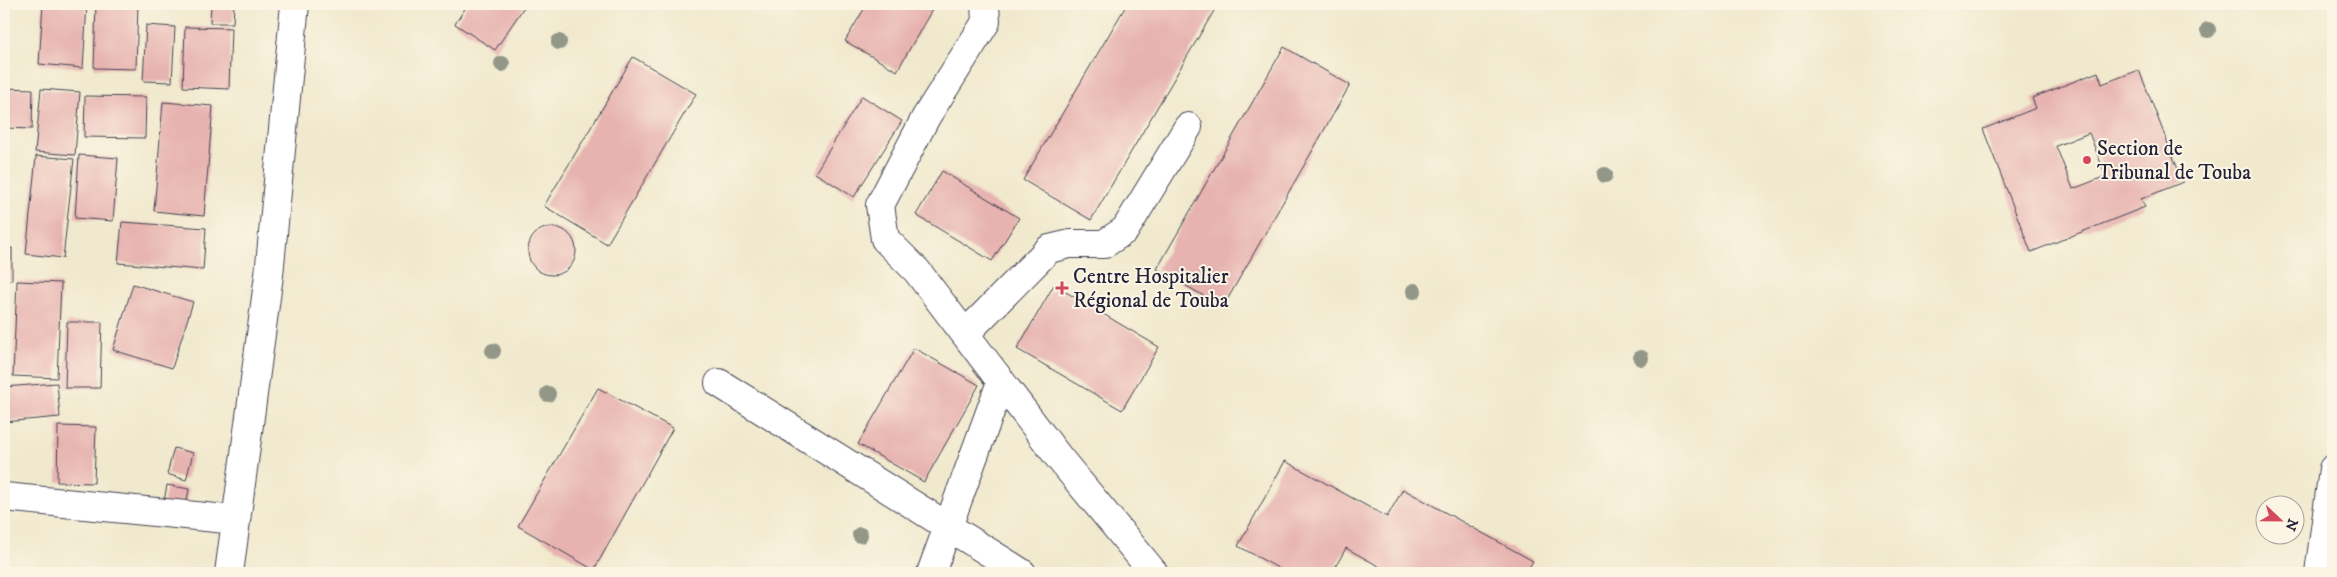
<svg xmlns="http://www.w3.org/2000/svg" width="2337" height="577" font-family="'IM FELL DW Pica',serif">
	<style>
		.building { fill: #e7b3b0; fill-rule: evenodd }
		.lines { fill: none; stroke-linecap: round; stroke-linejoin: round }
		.minor-casing { stroke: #414051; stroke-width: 30 }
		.minor { stroke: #fff; stroke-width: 28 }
		.tree { fill: #929787 }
		.poi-dot { fill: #d1495b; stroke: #fcf5e5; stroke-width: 2 }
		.labels { text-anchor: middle; stroke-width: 4; stroke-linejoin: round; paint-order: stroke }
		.poi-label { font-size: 21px; fill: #22223b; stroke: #fcf5e5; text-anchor: start }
	</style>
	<rect width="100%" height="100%" fill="#fcf5e5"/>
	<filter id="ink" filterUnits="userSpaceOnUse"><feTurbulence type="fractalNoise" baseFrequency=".02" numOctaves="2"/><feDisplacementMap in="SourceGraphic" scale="10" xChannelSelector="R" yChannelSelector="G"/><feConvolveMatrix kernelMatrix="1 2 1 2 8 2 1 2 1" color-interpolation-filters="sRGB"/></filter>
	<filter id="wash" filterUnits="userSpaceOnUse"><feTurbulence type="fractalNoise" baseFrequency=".0096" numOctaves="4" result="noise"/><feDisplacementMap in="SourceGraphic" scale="20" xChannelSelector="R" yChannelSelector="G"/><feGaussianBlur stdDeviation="1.12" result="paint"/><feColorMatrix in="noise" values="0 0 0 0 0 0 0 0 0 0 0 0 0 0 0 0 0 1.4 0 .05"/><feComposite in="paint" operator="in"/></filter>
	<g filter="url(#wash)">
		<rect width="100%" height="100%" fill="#f0e9cd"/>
		<g id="blocks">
			<path class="building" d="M43,4h44l-4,64 -44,-4z
				M96,4h42l-2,65 -42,-1z
				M211,4h23l-1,19h-23z
				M468,4h58l-31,46 -40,-26z
				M867,4h58l8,4 -36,63 -52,-30z
				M1127,4h91l-127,216 -68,-40z
				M146,25l29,2 -3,55 -29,-1z
				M185,27l46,1 -2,61 -46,-2z
				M1284,47l66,38 -127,222 -66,-38z
				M633,57l63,37 -89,150 -63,-38z
				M2139,70l44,112 -42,17 4,8 -114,45 -48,-123 53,-21 -4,-10 66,-26 4,12zM2089,133l17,43 -33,13 -17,-43z
				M4,88l29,1 -1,40 -28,-1z
				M41,89l39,3 -5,63 -40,-3z
				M85,96l61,1 -1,41 -61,-1z
				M862,96l40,25 -48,76 -39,-24z
				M163,102l50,4 -9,110 -50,-5z
				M79,155l39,3 -5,63 -38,-3z
				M36,156l38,3 -11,99 -37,-4z
				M942,171l77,47 -27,43 -76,-46z
				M122,222l84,6 -3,42 -85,-7z
				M528 251a24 24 0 1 1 48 0a24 24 0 1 1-48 0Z
				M4,248h8v32h-8z
				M17,281l44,2 -4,95 -44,-2z
				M133,284l60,18 -21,66 -59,-18z
				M1054,285l105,62 -37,63 -105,-61z
				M67,322h35l-2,66h-35z
				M914,348l65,37 -55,97 -66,-38z
				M57,383l3,34 -56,5v-35z
				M598,388l75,40 -79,142 -76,-44z
				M58,426l38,1 -2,56 -37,-1z
				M174,448l19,5 -7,27 -19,-6z
				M1285,461l102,56 16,-28 130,72 -7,12h-135l-45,-25 -14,25h-45l-49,-27z
				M167,485l22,4 -4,22 -22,-4z"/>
		</g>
	</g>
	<g filter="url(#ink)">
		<use href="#blocks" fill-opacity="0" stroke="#414051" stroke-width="1"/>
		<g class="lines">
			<defs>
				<path id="minor" d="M985,4l1,18 -60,95 -46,88 5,34 32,32 143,188 94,114
					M965,334l84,-85 21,-5h34l21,-14 63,-103
					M719,383l303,190
					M4,497l232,23
					M229,573l40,-298 26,-271
					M931,573l70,-191
					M2319,573l14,-104"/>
			</defs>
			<use href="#minor" class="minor-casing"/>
			<use href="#minor" class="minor"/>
		</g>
		<g class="tree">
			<circle cx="2208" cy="30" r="8"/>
			<circle cx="559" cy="42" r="8"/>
			<circle cx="502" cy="64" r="8"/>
			<circle cx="1605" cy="175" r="8"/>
			<circle cx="1414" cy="291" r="8"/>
			<circle cx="493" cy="351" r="8"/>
			<circle cx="1641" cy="358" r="8"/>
			<circle cx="548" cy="394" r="8"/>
			<circle cx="860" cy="535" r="8"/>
		</g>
	</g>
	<g class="poi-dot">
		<circle cx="2087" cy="160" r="5"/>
		<path d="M1059.5 280.5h5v5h5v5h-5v5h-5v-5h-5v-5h5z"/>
	</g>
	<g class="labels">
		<g class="poi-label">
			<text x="2097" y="155">Section de<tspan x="2097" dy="24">Tribunal de Touba</tspan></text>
			<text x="1073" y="283">Centre Hospitalier<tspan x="1073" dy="24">Régional de Touba</tspan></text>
		</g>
	</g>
	<rect width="2337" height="577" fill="none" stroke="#fcf5e5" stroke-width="20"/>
	<g transform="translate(2280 520) rotate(112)"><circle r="24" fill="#fcf5e5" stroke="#a5a1a1"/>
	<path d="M0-4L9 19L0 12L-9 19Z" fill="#d1495b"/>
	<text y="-8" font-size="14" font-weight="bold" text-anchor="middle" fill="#22223b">N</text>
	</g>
</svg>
